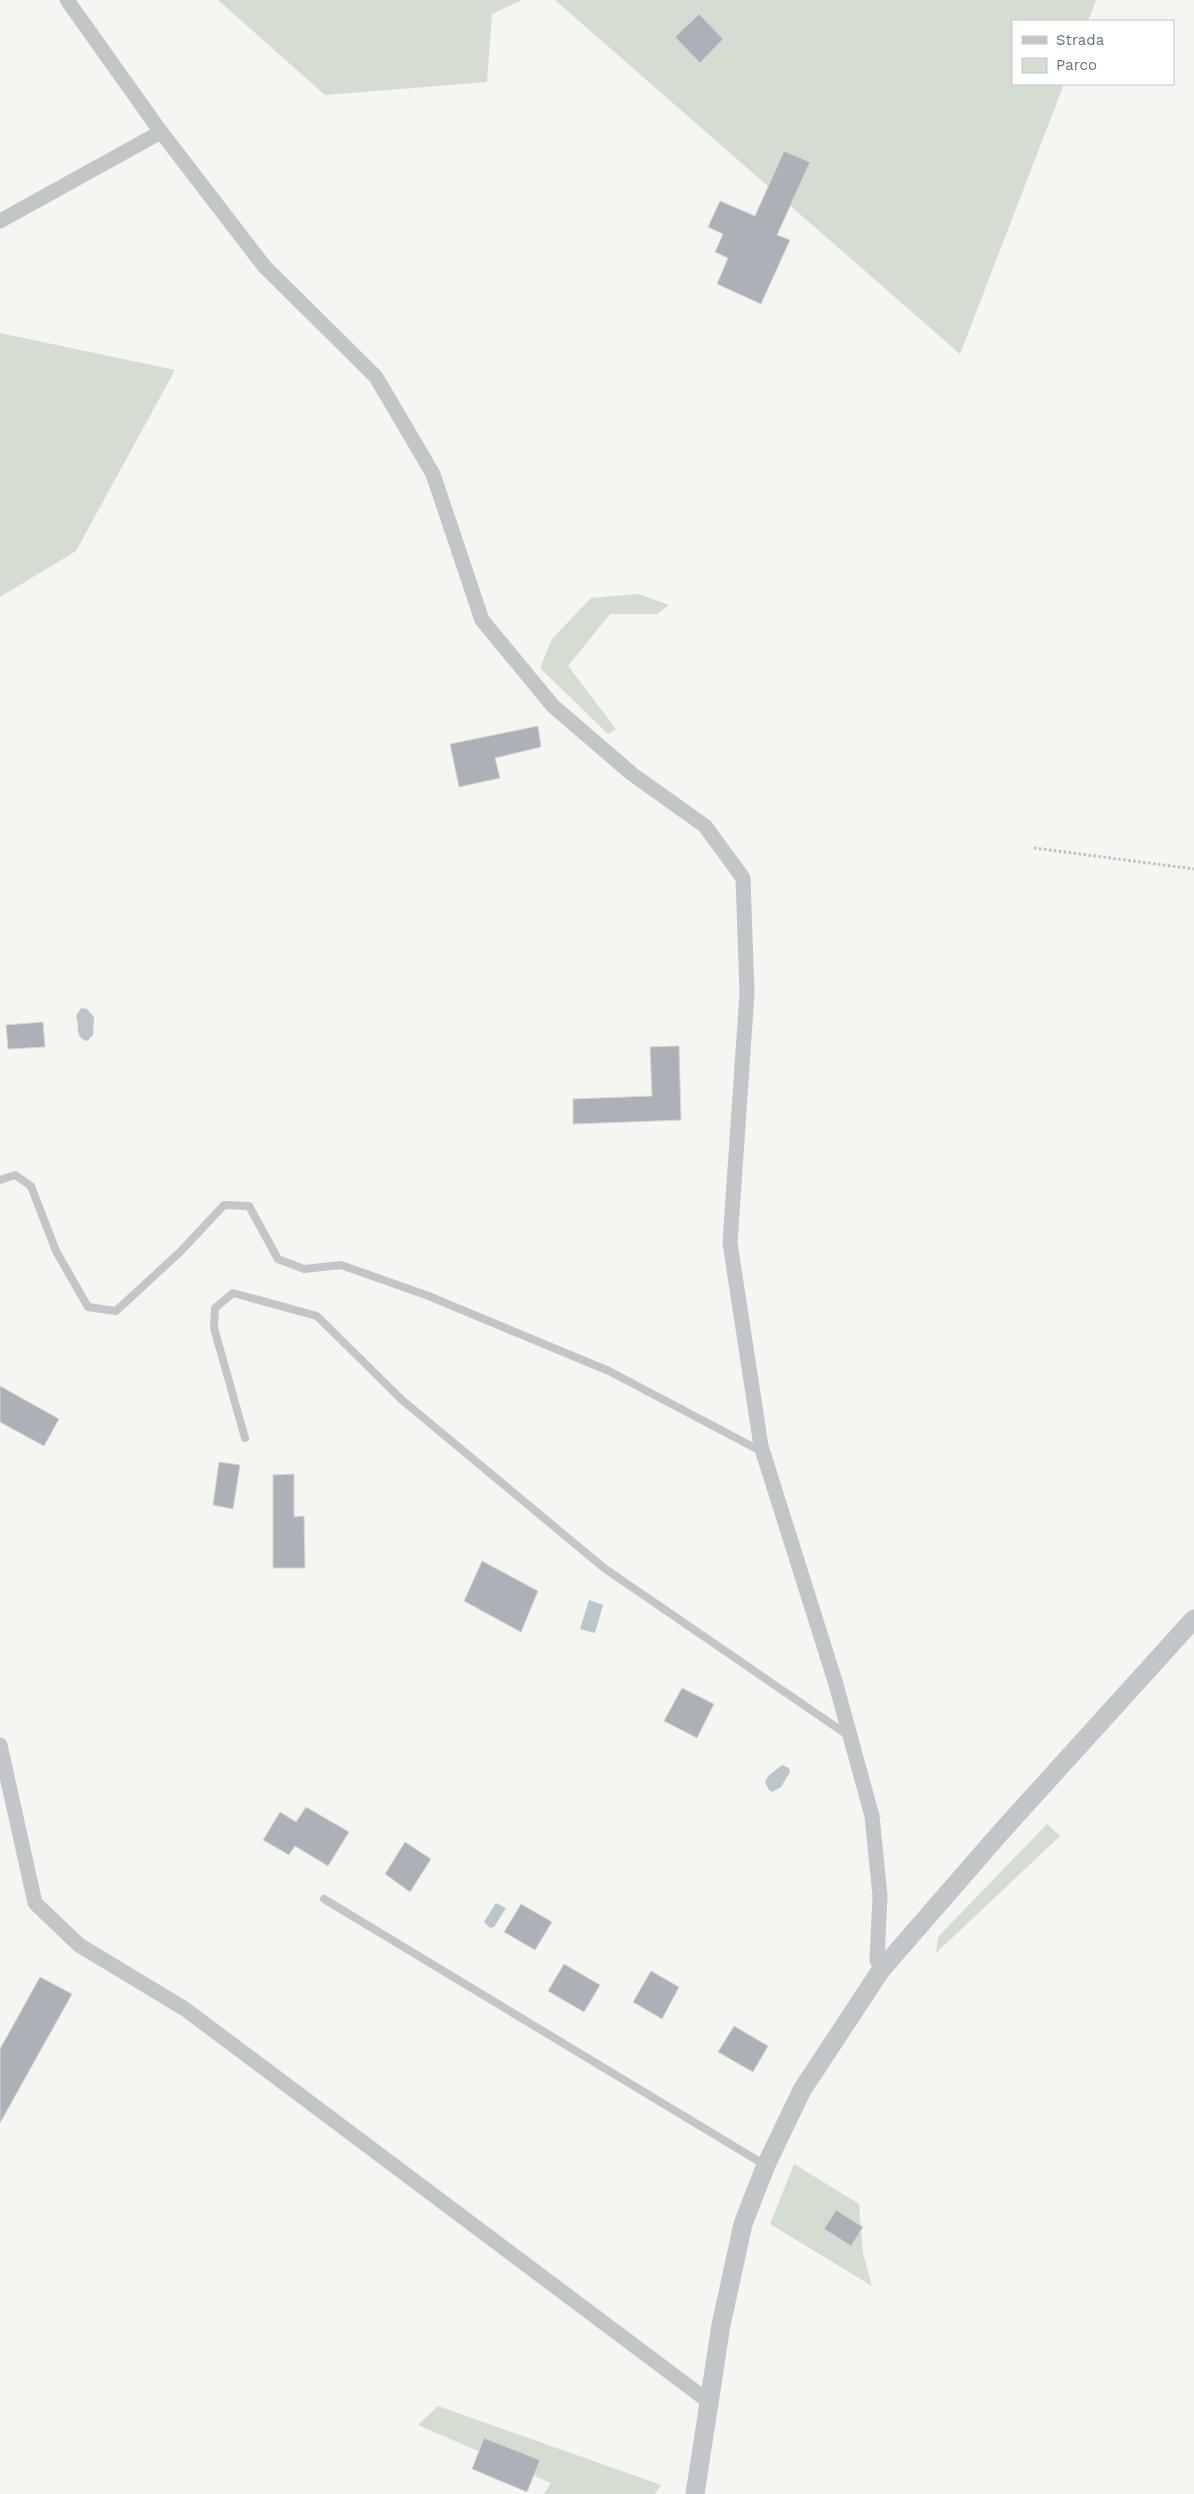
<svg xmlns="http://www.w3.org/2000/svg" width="1194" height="2494" font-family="'Work Sans',sans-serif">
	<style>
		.green { fill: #d5dcd2 }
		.water { fill: #bbc5ca }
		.building { fill: #abb1b7; stroke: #d6d6d4 }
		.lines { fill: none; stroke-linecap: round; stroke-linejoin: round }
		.path { stroke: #bcbec0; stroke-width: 3; stroke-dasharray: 2.5 2.5; stroke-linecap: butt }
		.service { stroke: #c2c6c9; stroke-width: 8 }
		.minor { stroke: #c2c6c9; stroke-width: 15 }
		.tertiary { stroke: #c2c6c9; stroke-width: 19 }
	</style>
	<rect width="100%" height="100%" fill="#f5f5f1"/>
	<path class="green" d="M218,0h304l-30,14 -5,68 -162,13z
		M555,0h541l-8,21h-75v63h51l-104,270z
		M0,333l175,37 -99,181 -76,46z
		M638,594l31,11 -12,9h-47l-42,52 48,63 -8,5 -68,-66 12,-29 39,-41z
		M1047,1824l13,12 -124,117 2,-16z
		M794,2164l65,40 4,49 9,33 -102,-62z
		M438,2406l223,79 -6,9h-111l7,-11 -133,-58z"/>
	<path class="water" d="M81,1008l6,1 7,8 -1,18 -6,6c-13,-4 -7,-14 -11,-25z
		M589,1600l14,5 -8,28 -15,-4z
		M782,1765l7,3 1,4 -9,15 -9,5 -3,-2 -4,-8 3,-6z
		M496,1903l10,5 -12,19 -4,1 -6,-6z"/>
	<path class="building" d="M699,14l24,25 -23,24 -25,-26z
		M784,151l26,11 -33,73 13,5 -29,64 -44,-20 11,-26 -13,-6 8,-18 -15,-7 12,-26 35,15z
		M538,726l3,21 -46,11 5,20 -41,9 -9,-43z
		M43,1022l2,25 -37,2 -2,-24z
		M679,1046l2,74 -108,4v-25l79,-3 -2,-49z
		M0,1386l59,33 -15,27 -44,-24z
		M219,1462l21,3 -7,44 -20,-4z
		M294,1474v43l10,-1 1,52h-32v-93z
		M482,1561l56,30 -17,41 -57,-31z
		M682,1688l32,16 -17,34 -33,-17z
		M306,1807l43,25 -21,34 -33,-20 -6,9 -26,-15 17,-28 16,10z
		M405,1842l26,17 -21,33 -25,-18z
		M521,1904l31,18 -17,28 -31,-18z
		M564,1964l36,21 -16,27 -36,-21z
		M651,1971l28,16 -17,32 -29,-17z
		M40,1977l32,17 -72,129v-74z
		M734,2026l34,20 -15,26 -35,-20z
		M836,2210l27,17 -12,19 -27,-17z
		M484,2438l56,22 -13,32 -55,-23z"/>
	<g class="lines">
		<path class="path" d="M1034,848l160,21"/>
		<path class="service" d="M0,1180l15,-5 16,11 25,65 32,56 28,4 64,-59 44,-47 25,1 29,53 26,10 37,-4 85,30 183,76 146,77 6,-2
			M245,1438l-31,-110 1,-20 18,-15 84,23 85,84 202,168 245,168
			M324,1899l441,266"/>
		<path class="minor" d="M67,0l91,128 106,138 112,111 57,97 49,146 71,86 79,68 73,52 38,52 4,115 -17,250 31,203 74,235 37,135 8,80 -3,64 4,10
			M0,221l161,-89
			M0,1745l35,158 44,42 106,64 523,392"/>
		<path class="tertiary" d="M695,2494l26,-169 22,-101 23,-59 36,-75 79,-120 120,-138 193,-213"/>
	</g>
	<rect x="1012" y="20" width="162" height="65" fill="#ffffff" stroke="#c1c7cd"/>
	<rect x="1022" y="36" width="25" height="8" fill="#c2c6c9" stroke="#c1c7cd"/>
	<text x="1056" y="45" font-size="15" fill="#647382">Strada</text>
	<rect x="1022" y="58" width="25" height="15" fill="#d5dcd2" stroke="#c1c7cd"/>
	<text x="1056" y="70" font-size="15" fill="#647382">Parco</text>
</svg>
